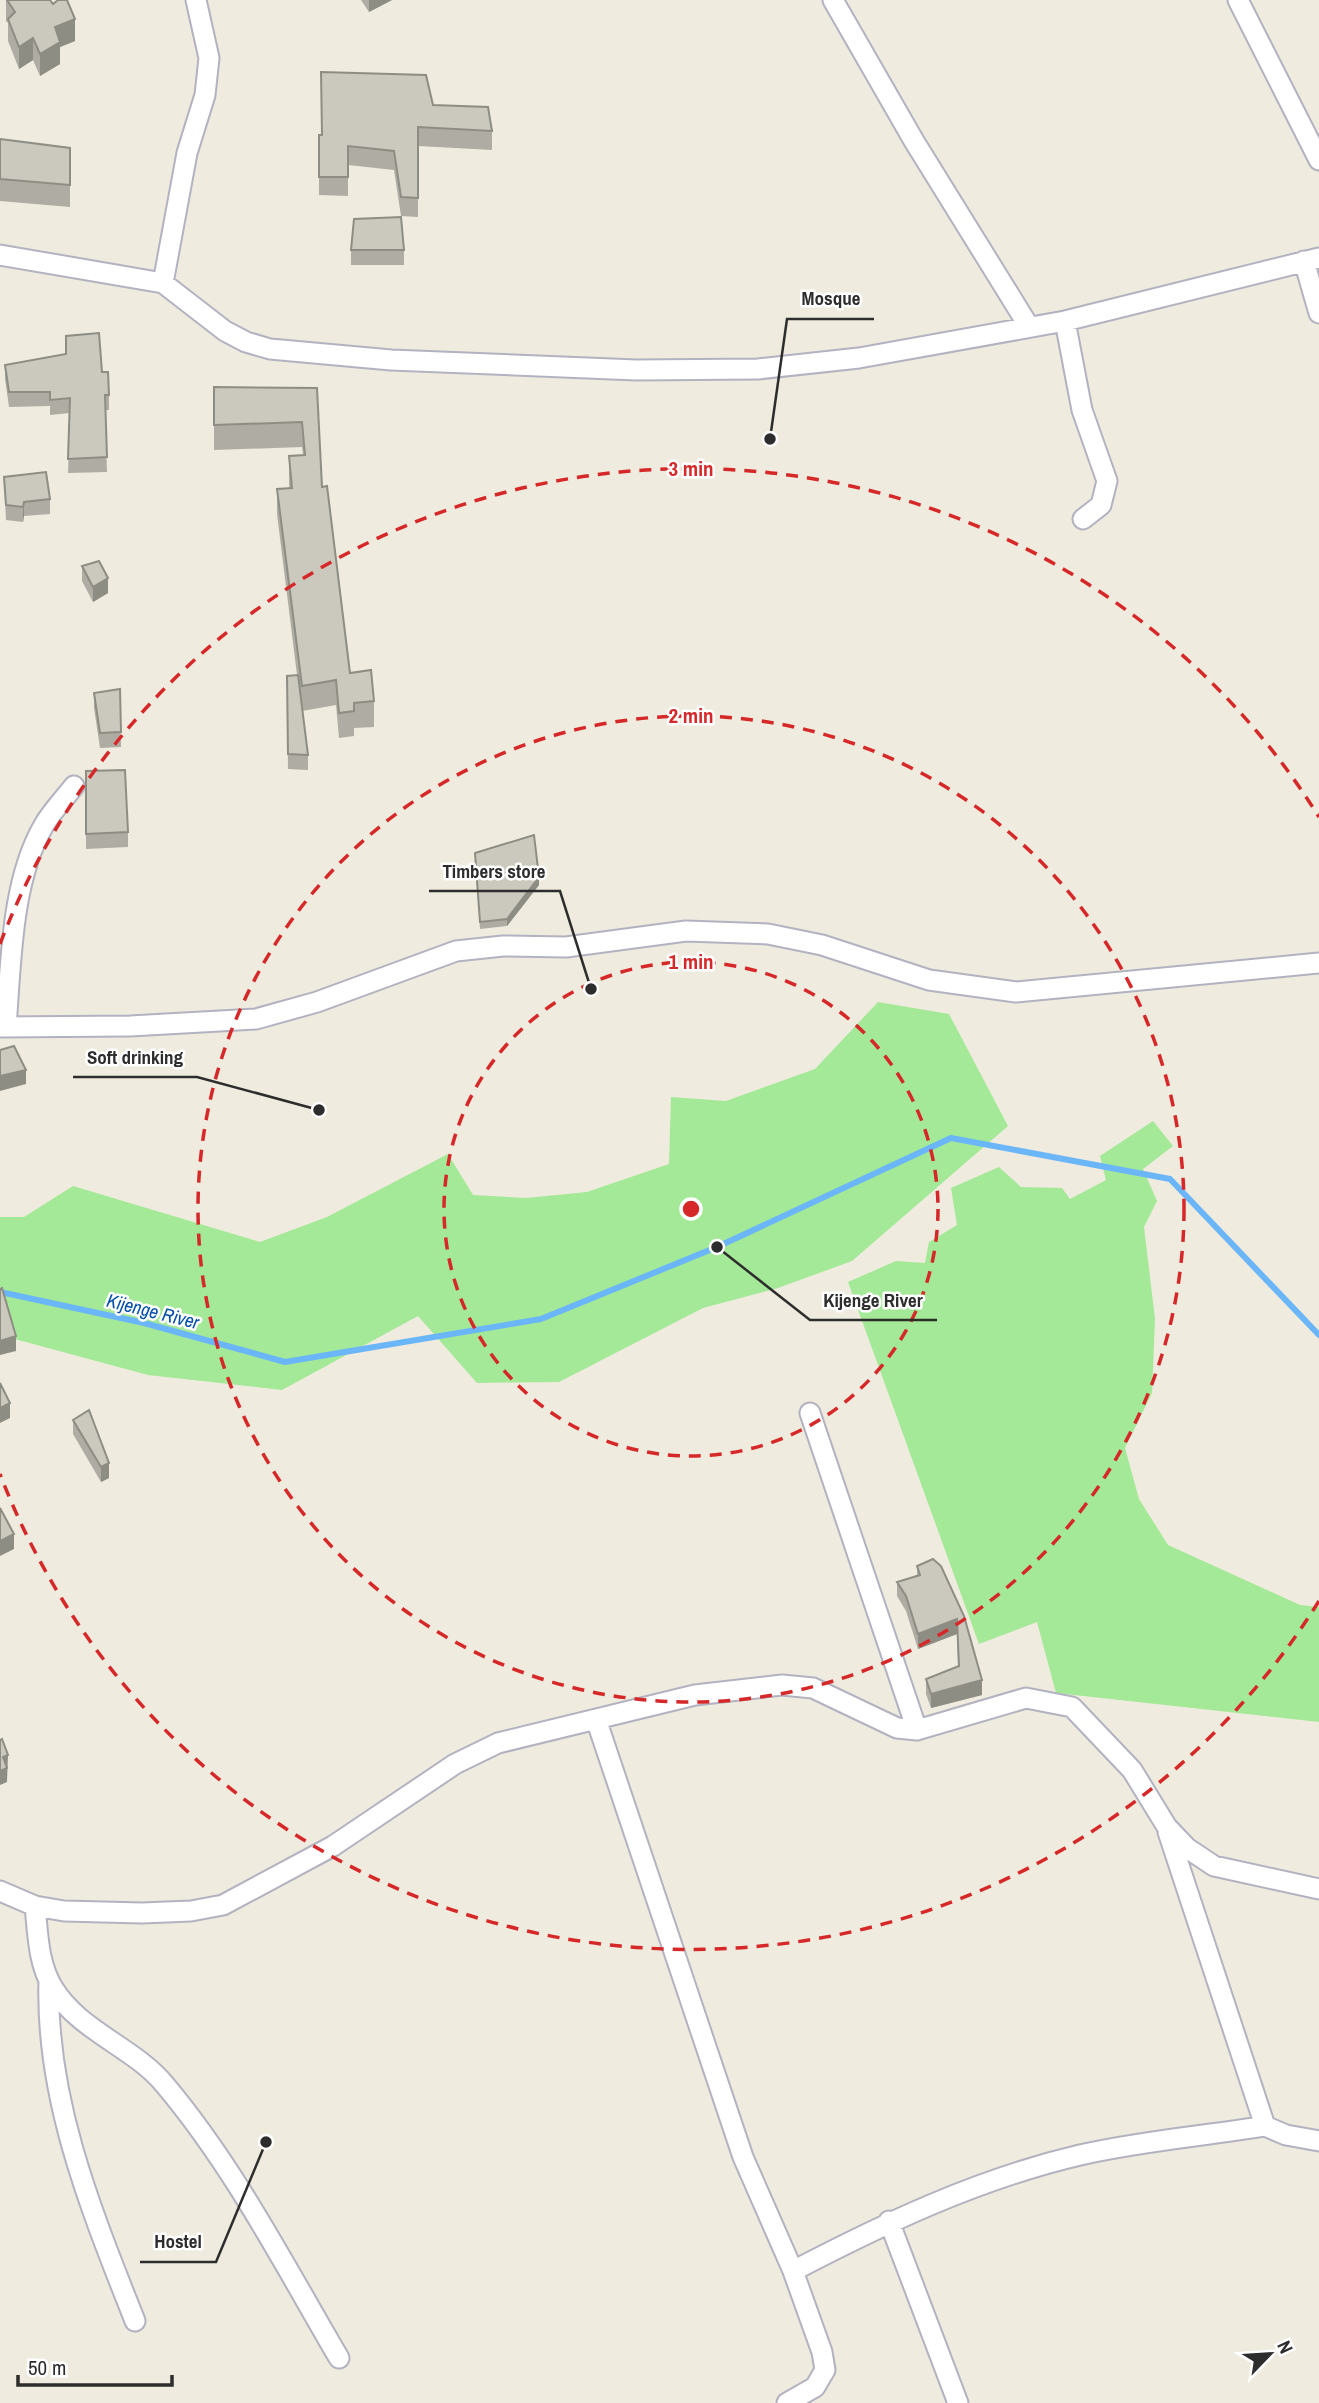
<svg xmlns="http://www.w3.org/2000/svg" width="1319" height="2403" font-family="'Archivo Narrow',sans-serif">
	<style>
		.green { fill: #a3e997 }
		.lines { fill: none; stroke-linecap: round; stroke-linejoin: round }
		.stream { stroke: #6bb6f8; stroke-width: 6 }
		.minor-casing { stroke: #b3b2c1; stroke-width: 23 }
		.minor { stroke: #fff; stroke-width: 19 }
		.wall { fill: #afada3 }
		.shaded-wall { fill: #8e8d84 }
		.building { fill: #cbc9bd; stroke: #8e8d84; stroke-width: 2 }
		.ring { fill: none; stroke: #d62828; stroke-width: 3.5; stroke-dasharray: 12 9 }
		.labels { text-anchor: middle; stroke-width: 5; stroke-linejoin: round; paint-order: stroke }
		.water-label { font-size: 19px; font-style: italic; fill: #034faa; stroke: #fff }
		.centre { fill: #d62828; stroke: #fff; stroke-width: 3.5 }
		.ring-label { font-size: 21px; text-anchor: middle; font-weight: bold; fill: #d62828; stroke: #fff; stroke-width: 5; stroke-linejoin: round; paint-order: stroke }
		.leader { fill: none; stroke: #2d2d2d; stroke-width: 2.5 }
		.callout-dot { fill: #2d2d2d; stroke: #fff; stroke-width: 2.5 }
		.callout-label { font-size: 19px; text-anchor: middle; font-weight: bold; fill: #2d2d2d; stroke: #fff; stroke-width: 5; stroke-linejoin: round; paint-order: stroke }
	</style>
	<rect width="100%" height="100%" fill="#efebde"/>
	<path class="green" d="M878,1002l71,12 59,112 -156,135 -74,27 -75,20 -144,74 -82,1 -59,-67 -136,74 -134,-15 -148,-40v-118h24l49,-31 187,56 67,-25 121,-63 25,41 53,3 61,-6 82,-28 2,-67 55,4 89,-32z
		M1153,1121l20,25 -30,23 14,32 -13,26 11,92 -3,74 -27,55 14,51 29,46 132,60 19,2v115l-263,-29 -19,-71 -58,22 -131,-362 48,-21 29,2 4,-21 28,-17 -6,-37 48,-21 22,20 41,1 8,11 36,-19 -6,-24z"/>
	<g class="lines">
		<path class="stream" d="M0,1292l144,31 141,39 256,-43 176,-72 234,-109 219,41 149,156"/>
		<defs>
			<path id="minor" d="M833,0l81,141 114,184
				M1238,0l81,160
				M0,255l163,28 62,48 21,11 24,7 121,11 245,10 122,-1 101,-11 206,-37 254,-63
				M1304,261l15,52
				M163,283l24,-130 18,-58 4,-37 -13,-58
				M1065,321l17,89 25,71 -6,24 -18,14
				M0,1027l130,-1 126,-7 61,-17 139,-51 47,-5 63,1 120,-16 82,3 54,11 107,35 87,12 303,-29
				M6,1027c5,-63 5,-146 38,-202 8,-14 20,-26 30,-39
				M810,1413l107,317
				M596,1719l147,438 50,114 29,81 3,18 -10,17 -28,16
				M1168,1832l97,294 21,9 33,6
				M0,1891l35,15 29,5 78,2 49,-2 32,-6 110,-59 122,-82 43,-21 197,-48 87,-10 31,3 84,40 20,2 109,-32 46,9 60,63 35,57 20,21 27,18 105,23
				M35,1906c3,29 3,57 18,82 27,44 81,59 112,97 69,82 120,181 174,273
				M49,1980c-4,119 43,232 86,341
				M889,2221l69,182
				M793,2271c92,-48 185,-92 287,-116 60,-14 124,-19 185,-29"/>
		</defs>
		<use href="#minor" class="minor-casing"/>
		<use href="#minor" class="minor"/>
	</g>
	<path class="wall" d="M6,0h44l25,41 -15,6v17l-20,12 -7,-16 -14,9 -11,-28v-18l-2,-2z
		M361,0h31l-23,12z
		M433,105l59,26v19l-74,-4v71l-17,-1 -7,-46 -46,-5v31l-29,-1v-60h3z
		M0,139l70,9v59l-70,-6z
		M351,250h53v15h-53z
		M5,365l97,7 7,23v15h-4l2,62 -39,1 2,-60 -20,2v-9l-41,1 -4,-28z
		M214,387l103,1 5,99 28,186 24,28v26l-20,1v8l-15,2 -3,-33 -34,6 6,44v15l-20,-1 -1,-93 10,-1 -20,-161v-25h12v-33l14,-1 -1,-8 -88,3z
		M4,477l46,22v15l-26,2 -1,6 -17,-2z
		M82,566l26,27 -15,9 -11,-21z
		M120,689l1,58 -21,1 -6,-40v-15z
		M86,771l42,61v15l-42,2z
		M475,860l64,25 -32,41 -27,3z
		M73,1420l36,58 -8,4 -28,-48z
		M933,1559l49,136 -51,13 -5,-14v-15l32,-13 -1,-32 -39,15 -12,-38 -9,-15v-14l20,-6v-10z"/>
	<path class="shaded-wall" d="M369,0h23l-23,12z
		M75,19v22l-15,6v17l-20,12v-22l15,-27z
		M33,38v22l-14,9v-22z
		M24,502v14l-1,6v-15z
		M108,578v15l-15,9v-15z
		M539,877v8l-32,41v-7z
		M26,1070v14l-26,7v-15z
		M16,1336v15l-16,4v-14z
		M10,1403v15l-10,5v-15z
		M109,1463v15l-8,4v-15z
		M14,1534v15l-14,7v-15z
		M957,1619v15l-39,15v-15z
		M982,1680v15l-51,13v-14z
		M8,1755l-1,27 -7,3v-14l3,-14z"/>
	<path class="building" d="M7,0h43l3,4 5,-4h9l8,19 -20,8 5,15 -20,12 -7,-16 -14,9 -11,-28 7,-7z
		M321,72l105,3 7,30 55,2 4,24 -74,-4v71l-17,-1 -7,-46 -46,-5v31h-29v-42h3z
		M0,139l70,9v37l-70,-6z
		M401,217l3,33h-53l3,-31z
		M99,333l3,39h6l1,23h-4l2,62 -39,2 2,-61 -20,2v-8h-41l-4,-27 61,-11v-18z
		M214,387l103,1 5,99 5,-1 23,187 21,-3 3,31 -20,2v8l-15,2 -3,-33 -34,6 -25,-197 15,-1 -3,-32 16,-1 -3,-33 -88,3z
		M46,472l4,27 -26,3 -1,5 -17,-2 -2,-28z
		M99,561l9,17 -15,9 -11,-21z
		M298,675l10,80 -20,-1 -1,-78z
		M120,689l1,43 -21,1 -6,-40z
		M125,770l3,62 -42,2v-63z
		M534,835l5,42 -32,42 -27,3 -5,-69z
		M14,1046l12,24 -26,6v-26z
		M2,1288l14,48 -16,5v-52z
		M0,1383l10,20 -10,5z
		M89,1410l20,53 -8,4 -28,-47z
		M0,1508l14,26 -14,7z
		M933,1559l8,7 23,50 18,64 -51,14 -5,-15 33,-13 -2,-47 -39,15 -12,-38 -9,-14 23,-7 -3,-9z
		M2,1739l6,16 -5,2 4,11 -7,3v-31z"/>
	<g class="ring">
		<circle cx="691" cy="1209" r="247"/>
		<circle cx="691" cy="1209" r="493"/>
		<path d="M1319 1601A740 740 0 0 1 0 1474M0 944A740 740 0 0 1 1319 817"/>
	</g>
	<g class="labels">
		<g class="water-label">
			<text transform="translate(153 1311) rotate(14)" y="7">Kijenge River</text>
		</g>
	</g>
	<circle cx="691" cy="1209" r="10" class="centre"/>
	<g class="ring-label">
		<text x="691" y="476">3 min</text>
		<text x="691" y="723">2 min</text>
		<text x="691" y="969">1 min</text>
	</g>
	<path class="leader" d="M770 439L787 319H874M591 989L560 891H429M319 1110L197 1077H73M717 1247L810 1320H937M266 2142L216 2262H140"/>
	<g class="callout-dot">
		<circle cx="770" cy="439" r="7"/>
		<circle cx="591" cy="989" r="7"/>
		<circle cx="319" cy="1110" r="7"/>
		<circle cx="717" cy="1247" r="7"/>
		<circle cx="266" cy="2142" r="7"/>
	</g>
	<g class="callout-label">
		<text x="831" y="305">Mosque</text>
		<text x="494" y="878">Timbers store</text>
		<text x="135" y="1064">Soft drinking</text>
		<text x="873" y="1307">Kijenge River</text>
		<text x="178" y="2248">Hostel</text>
	</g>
	<g transform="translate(1270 2354) rotate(65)" stroke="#ffffff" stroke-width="5" paint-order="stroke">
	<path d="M0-5L12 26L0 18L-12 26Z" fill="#2d2d2d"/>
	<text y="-10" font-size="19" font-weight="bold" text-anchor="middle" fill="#2d2d2d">N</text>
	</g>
	<path d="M18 2375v10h154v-10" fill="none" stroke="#2d2d2d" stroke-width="3.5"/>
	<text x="28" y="2375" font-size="21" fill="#2d2d2d" stroke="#ffffff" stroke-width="5" paint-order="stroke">50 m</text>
</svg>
